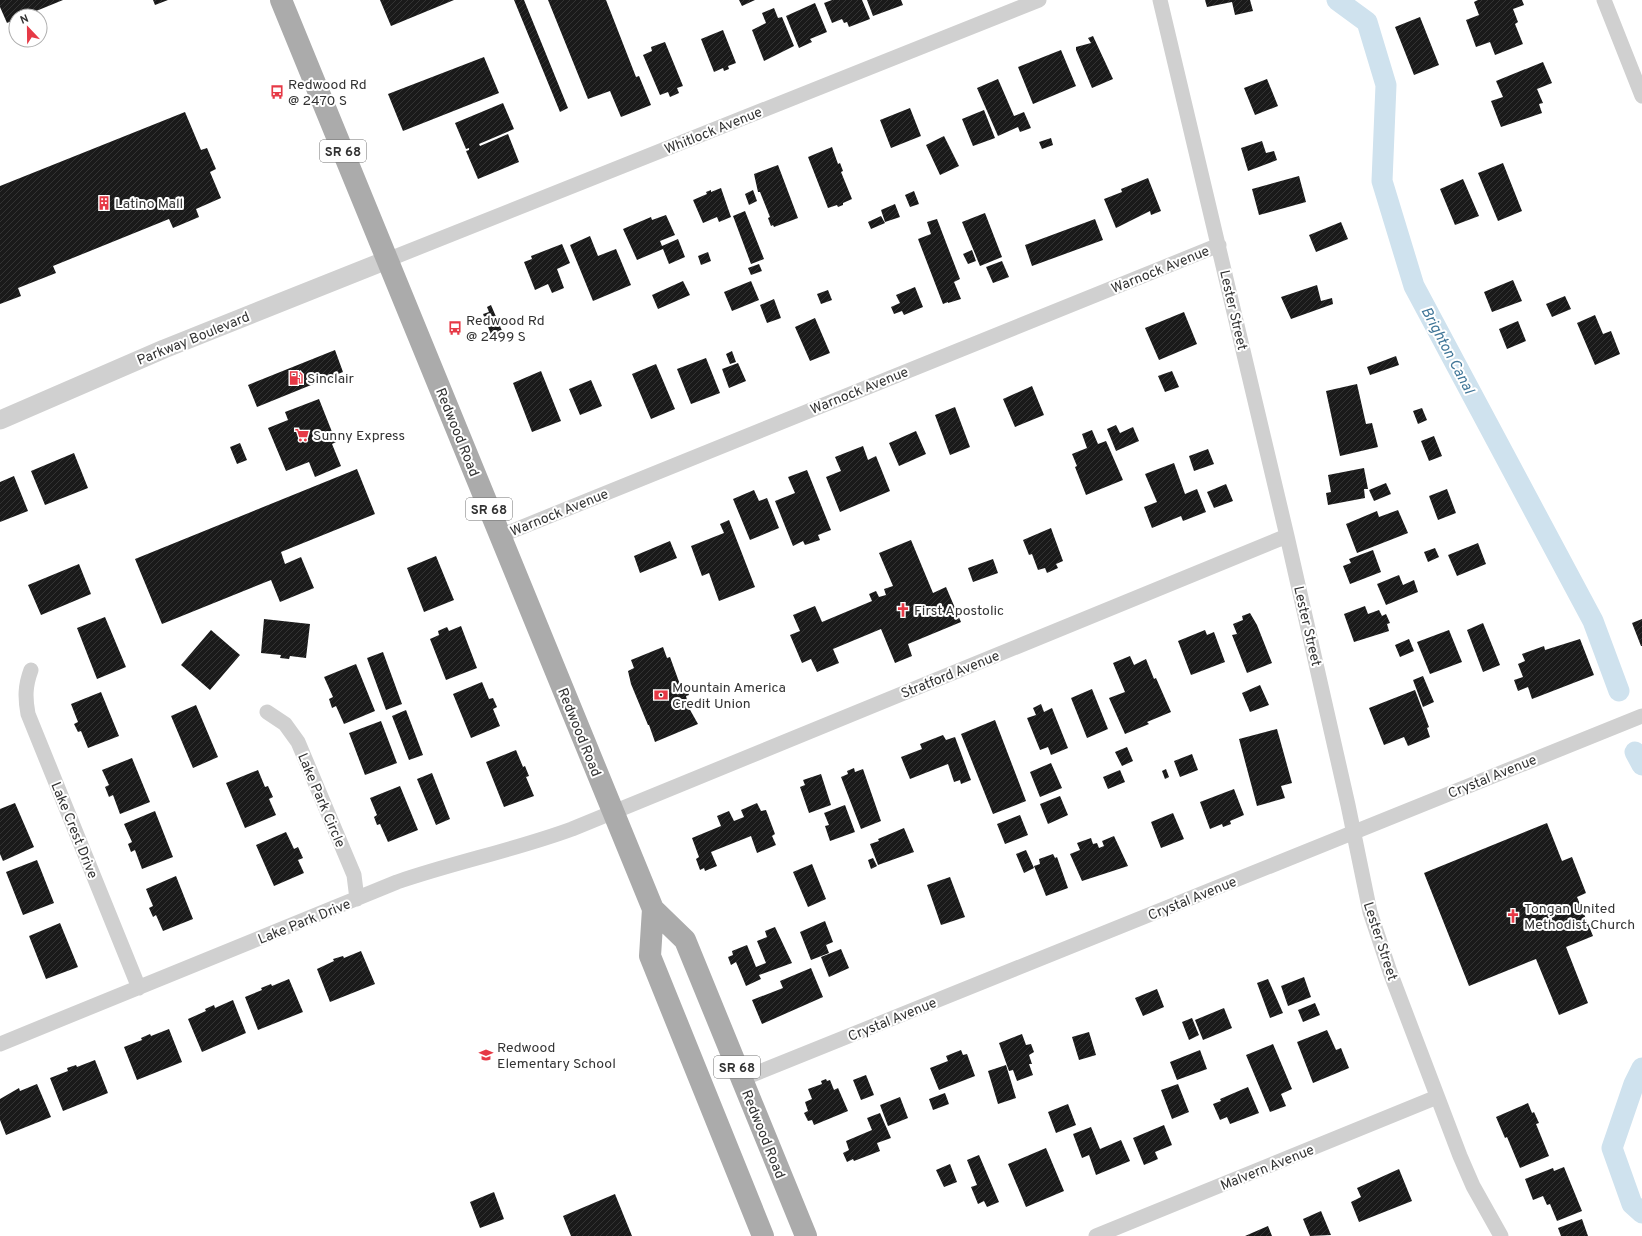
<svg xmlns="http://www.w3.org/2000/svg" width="1642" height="1236" font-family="Overpass,sans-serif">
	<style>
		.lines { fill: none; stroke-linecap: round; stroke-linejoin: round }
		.canal { stroke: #cfe2ee; stroke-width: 21 }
		.building { fill: url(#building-hatch) }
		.minor { stroke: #d0d0d0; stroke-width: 15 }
		.tertiary { stroke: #d0d0d0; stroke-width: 19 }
		.primary { stroke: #ababab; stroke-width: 22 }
		.labels { text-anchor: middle; stroke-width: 4; stroke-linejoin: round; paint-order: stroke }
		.shield { fill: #fff; stroke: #707070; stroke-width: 1 }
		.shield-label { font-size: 13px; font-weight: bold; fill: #333 }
		.poi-label { font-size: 14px; fill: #333; stroke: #fff; text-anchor: start }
		.street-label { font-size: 14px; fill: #333; stroke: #fff }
		.water-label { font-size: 15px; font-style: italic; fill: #3f7597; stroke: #fff }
	</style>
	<defs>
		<pattern id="building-hatch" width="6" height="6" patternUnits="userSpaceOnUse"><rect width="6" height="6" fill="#1a1a1a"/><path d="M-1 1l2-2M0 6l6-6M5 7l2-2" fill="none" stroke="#333"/></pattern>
	</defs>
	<rect width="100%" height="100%" fill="#fff"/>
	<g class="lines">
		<path class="canal" d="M1337,0l30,22 19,63 -4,96 32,105 179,335 26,70
			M1635,752l7,13
			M1642,1068l-8,16 -22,64 20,56 10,9"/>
	</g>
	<path class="building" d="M0,0h63l-39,16h-8v3l-9,4 -7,-16z
		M153,0h15l-13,5z
		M380,0h74l-63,26z
		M514,0h10l44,108 -8,4z
		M548,0h58l30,77 3,-1 12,29 -30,12 -11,-26 -22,8z
		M739,0h16l-13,6z
		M832,0h30l8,19 -21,8 -2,-5 -3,1 -2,-4 -10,4 -8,-20z
		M867,0h34l2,5 -30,11z
		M1205,0h45l3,11 -18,4 -3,-13 -25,5z
		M1478,0h44l2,5 -11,4 5,13 -3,2 8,20 -28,11 -5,-13 -14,5 -10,-27 13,-5 -5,-13z
		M815,3l12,29 -17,7 2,3 -13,6 -13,-32z
		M774,8l4,10 4,-1 12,29 -30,15 -12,-31 14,-7 -4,-10z
		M1420,17l19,48 -25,10 -19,-48z
		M723,30l13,33 -8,3 1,3 -5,2 -1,-3 -9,4 -13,-33z
		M1093,36l20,43 -21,9 -16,-38v-3l15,-4 -3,-5z
		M665,42l18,44 -6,2 2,5 -9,4 -2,-5 -8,3 -17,-40 9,-4 -1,-4z
		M1061,50l15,36 -43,18 -15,-37z
		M484,57l15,36 -96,38 -15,-37z
		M1543,62l9,21 -15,6 6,14 -4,1 3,9 -41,14 -10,-26 12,-4 -7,-16z
		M998,79l16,37 10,-4 7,16 -11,4 -2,-5 -20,9 -21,-48z
		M1267,79l11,27 -23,9 -11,-27z
		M503,103l11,26 -35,15 1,2 28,-12 11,28 -41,17 -12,-28 3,-1v-2l-3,1 -11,-26z
		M910,108l11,28 -30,12 -11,-28z
		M984,110l11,28 -22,8 -11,-27z
		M185,112l16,38 6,-2 9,21 -6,3 11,26 -25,11 3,8 -26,11 -4,-9 -116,47 3,7 -38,15 3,8 -21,8v-118z
		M944,136l15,30 -19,9 -14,-30z
		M1051,138l2,7 -11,4 -3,-7z
		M1262,141l4,12 8,-2 3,9 -29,11 -7,-23z
		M832,147l6,17 2,-1 3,8 -2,1 11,27 -9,4v2l-5,2 -1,-2 -9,3 -20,-51z
		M1503,163l19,48 -24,10 -20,-48z
		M778,165l20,53 -24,9 -1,-2 -2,1 -3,-8 2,-1 -10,-25h-2l-4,-18z
		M1299,176l7,26 -47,13 -7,-26z
		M1148,178l13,33 -10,4 -1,-4 -34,17 -12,-29 18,-7 -1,-3z
		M1463,179l16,37 -24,9 -15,-36z
		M721,188l10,29 -12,5 -2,-5 -14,6 -10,-23 14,-6 -1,-2 5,-2v2z
		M753,190l4,11 -8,4 -4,-11z
		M914,191l5,13 -9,3 -5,-12z
		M895,204l5,13 -15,5 -4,-12z
		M745,211l19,48 -13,5 -18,-48z
		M985,213l17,44 -22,9 -18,-44z
		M666,215l9,20 -15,6 2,5 16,-7 7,18 -16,7 -6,-15 -26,11 -14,-31 28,-12 1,3z
		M881,216l4,7 -14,6 -3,-7z
		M937,219l23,60 -6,3 7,17 -13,4v-1l-5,2 -25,-65 13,-5 -4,-12z
		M1095,219l8,21 -71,26 -7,-21z
		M1341,222l7,17 -32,13 -7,-17z
		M590,236l8,20 18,-7 15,36 -38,16 -23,-56z
		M562,244l8,19 -13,6 7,19 -12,5 -4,-9 -13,6 -11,-28 8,-3 -1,-3z
		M972,250l4,11 -8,3 -5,-10z
		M708,252l3,9 -10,4 -3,-9z
		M1002,261l7,16 -16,6 -7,-16z
		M759,264l3,7 -11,4 -3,-7z
		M1513,280l9,21 -30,11 -8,-20z
		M683,281l7,14 -32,14 -6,-14z
		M751,281l8,19 -27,11 -8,-19z
		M1317,285l4,16 11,-3 1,6 -42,15 -10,-22z
		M915,287l8,20 -19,8 -2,-4 -8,3 -3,-7 9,-4 -4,-8z
		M828,290l4,10 -11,4 -4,-10z
		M1565,296l6,13 -19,8 -6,-13z
		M774,299l7,19 -14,5 -7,-18z
		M491,305l12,28 -11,4 -9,-23 6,-2 -2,-5z
		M1184,312l13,32 -38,16 -14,-32z
		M1595,315l8,19 8,-3 9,23 -25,11 -18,-42z
		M815,318l15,35 -20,8 -15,-34z
		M1518,321l8,20 -19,8 -8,-20z
		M335,350l8,22 -86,35 -9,-22z
		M732,351l4,11 -6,2 -4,-10z
		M1396,356l3,9 -29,10 -3,-8z
		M706,358l14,35 -29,11 -14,-35z
		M738,363l8,18 -17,7 -7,-19z
		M656,364l19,45 -24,10 -19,-45z
		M541,371l20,50 -29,11 -19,-49z
		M1172,371l7,16 -14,5 -7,-16z
		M591,380l11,26 -22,9 -11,-26z
		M1357,384l9,40 6,-1 6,24 -38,9 -14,-65z
		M1032,386l12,29 -29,12 -12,-28z
		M319,399l17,43 -4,2 9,22 -26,11 -6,-15 -23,9 -18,-43 20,-8 -3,-8z
		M955,407l15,40 -20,8 -15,-40z
		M1422,408l5,12 -9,4 -5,-13z
		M1116,425l4,8 13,-6 6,14 -23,10 -9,-22z
		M1092,430l6,14 8,-3 17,39 -37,15 -11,-28 2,-1 -5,-12 15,-6 -5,-14z
		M916,431l10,23 -27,12 -10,-23z
		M1434,436l8,20 -13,5 -8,-20z
		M240,443l7,17 -10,4 -7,-17z
		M863,446l5,14 8,-4 14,35 -50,21 -14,-35 15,-6 -6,-14z
		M1208,449l6,15 -20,7 -5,-15z
		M74,453l14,35 -43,17 -14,-34z
		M1174,463l11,31 12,-5 9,23 -23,9 -2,-5 -29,12 -8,-21 13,-5 -12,-28z
		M1364,468l4,21h-4l1,9 -37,7 -2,-12 5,-1 -3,-17z
		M357,469l18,45 -94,38 4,12 16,-7 13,31 -34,14 -9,-22 -109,44 -27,-65z
		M807,470l24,60 -13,5 2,5 -15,5 -2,-4 -10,5 -18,-45 20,-8 -7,-16z
		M14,476l14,35 -28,11v-40z
		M1386,483l5,11 -17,7 -5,-11z
		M1226,484l7,17 -19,7 -7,-16z
		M1447,489l9,24 -18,7 -9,-24z
		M754,490l5,11 8,-3 12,30 -29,12 -17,-41z
		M1398,510l10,23 -51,20 -11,-29 31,-13 2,6z
		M729,520l26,67 -36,14 -10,-28 -7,3 -11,-30 33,-13 -4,-9z
		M1051,528l12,33 -7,3 2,4 -11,5 -2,-5 -7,2 -6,-16 -3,1 -6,-15z
		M911,540l22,53 13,-6 15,35 -53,22 4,12 -17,7 -14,-34 -48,20 6,14 -22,9 -6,-13 -9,4 -12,-28 10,-4 -7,-16 22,-9 7,16 50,-21 -3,-7 7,-3 3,6 7,-2 -2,-6 9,-3 -14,-33z
		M670,541l7,17 -37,15 -6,-17z
		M1478,543l8,21 -29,12 -9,-21z
		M1435,548l4,9 -11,5 -4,-10z
		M1373,550l8,22 -31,12 -7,-18 8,-3 -2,-4z
		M436,556l18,44 -30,12 -17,-44z
		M993,559l5,14 -25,9 -5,-14z
		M79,564l12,30 -50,21 -13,-30z
		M1399,575l4,10 11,-5 4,12 -32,13 -9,-21z
		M1365,606l3,8 11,-4 3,6 4,-2 4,9 -3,1 2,7 -35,11 -10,-28z
		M1250,613l7,12 15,38 -25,10 -15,-38 5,-1 -4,-10 10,-4 -1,-4z
		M105,617l21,50 -29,12 -20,-51z
		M264,619l46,5 -4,34 -16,-2 -1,3 -9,-1 1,-3 -20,-2z
		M1642,619v27h-1l-9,-23z
		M1483,623l17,42 -17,7 -16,-42z
		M461,626l16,42 -31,12 -16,-41 9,-4 -1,-4 9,-4 2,4z
		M211,630l29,25 -30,35 -29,-25z
		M1205,630l2,5 7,-3 11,30 -34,13 -13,-34z
		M1449,630l13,32 -32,12 -13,-32z
		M1409,639l5,12 -14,6 -5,-12z
		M1580,639l14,36 -62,24 -4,-12 -10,4 -4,-11 9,-3 -5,-13 7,-3 -3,-7 22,-8 1,4z
		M663,647l4,11 3,-1 12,33 4,-2 3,7 -3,1 3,12 9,16 -43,18 -6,-17h-1l-17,-41 -3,-13 6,-3 -3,-8z
		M383,652l19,52 -16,6 -19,-52z
		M1130,656l4,9 12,-6 8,20 2,-1 15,34 -24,10 2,2 -24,10 -16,-36 16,-6 -12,-29z
		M356,664l19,47 -31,13 -8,-18 -4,2 -3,-9 4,-2 -9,-20z
		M1423,676l11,26 -11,5 -10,-27z
		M482,682l7,17 4,-1 4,9 -4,2 7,17 -29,12 -18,-44z
		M1260,685l9,20 -19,7 -8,-19z
		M1092,689l16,40 -21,9 -16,-40z
		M1415,690l14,37 -2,1 3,9 -22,9 -4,-9 -20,8 -15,-37z
		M101,692l18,44 -31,12 -7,-17 -3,1 -4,-8 4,-2 -7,-18z
		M1041,704l3,8 8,-4 16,40 -17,7 -3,-8 -8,3 -13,-32 9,-3 -3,-7z
		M196,705l22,52 -25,11 -22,-52z
		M406,710l17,45 -14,5 -17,-44z
		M995,720l31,81 -33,13 -32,-80z
		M381,721l16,42 -32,12 -16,-42z
		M1277,729l15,54 -11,3 4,12 -28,8 -18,-67z
		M943,735l3,5 9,-3 16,43 -10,4 -1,-4 -6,2 -6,-18 -38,15 -9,-22 21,-8 -2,-5z
		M1127,747l6,14 -11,5 -7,-14z
		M516,750l7,17 2,-1 4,10 -3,1 8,19 -30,11 -18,-45z
		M1192,754l6,16 -18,7 -6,-16z
		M132,758l18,44 -30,12 -7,-19 -4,2 -4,-10 4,-2 -7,-15z
		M1051,763l11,25 -22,9 -10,-25z
		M854,768l1,4 8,-3 18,52 -20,8 -20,-52 7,-3 -1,-3z
		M1166,769l3,8 -4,2 -3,-8z
		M258,770l7,17 3,-1 5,11 -4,2 7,16 -31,13 -19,-45z
		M1120,770l5,12 -17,7 -5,-12z
		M432,773l18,46 -14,6 -19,-46z
		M821,774l10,31 -22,8 -9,-26 5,-2 -2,-5z
		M400,786l18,44 -30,12 -8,-18 -3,1 -3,-8 3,-2 -7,-17z
		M1234,789l10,26 -14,6 1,3 -8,3 -1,-3 -12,5 -10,-27z
		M1060,796l8,19 -20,9 -8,-20z
		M15,803l19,44 -31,14 -3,-7v-45z
		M757,803l4,8 5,-1 9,24 -3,2 4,9 -19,8 -6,-17 -40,16 6,14 -12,5 -1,-3 -4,2 -4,-11 3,-2 -7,-19 29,-12 -4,-10 12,-5 5,10 10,-4 -3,-7z
		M845,805l10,27 -25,9 -5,-15 4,-1 -5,-12z
		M155,811l18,46 -31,12 -7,-19 -4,2 -3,-8 4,-2 -8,-18z
		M1173,813l11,26 -23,9 -10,-26z
		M1020,815l8,20 -23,9 -8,-20z
		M1547,823l15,38 10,-4 14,36 -9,4 16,39 -27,11 22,56 -29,12 -23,-56 -67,27 -45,-113z
		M904,828l10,24 -36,13 -8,-21 9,-3 -1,-2z
		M286,832l8,17 4,-2 5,11 -5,2 6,13 -30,13 -18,-41z
		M1114,836l14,30 -46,15 -12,-27 10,-4 -3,-7 14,-5 2,6 4,-1 2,5 5,-2 -2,-5z
		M1026,850l8,18 -10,5 -8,-19z
		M1053,854l2,4 2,-1 11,31 -22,8 -12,-30 6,-2 -1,-5z
		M873,858l4,8 -6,3 -3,-9z
		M37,860l17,43 -31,12 -17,-43z
		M812,864l14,35 -18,8 -15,-35z
		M176,876l17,43 -30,12 -7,-16 -3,2 -4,-9 4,-2 -7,-17z
		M950,877l15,40 -24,8 -14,-40z
		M825,921l8,21 -7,3 3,8 -18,7 -11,-28z
		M60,923l18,44 -32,12 -17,-43z
		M775,927l17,36 -33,12 2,4 -15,7 -10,-24 -5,3 -3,-8 5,-2 -1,-4 15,-6 9,22 10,-4 -9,-22 10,-4 -2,-6z
		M841,949l8,19 -20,9 -8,-20z
		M361,951l14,33 -45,18 -13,-33 17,-8 -1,-2 10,-3 1,2z
		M811,968l12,29 -61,27 -10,-24 31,-12 -3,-7z
		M1304,977l7,20 -23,9 -7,-20z
		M289,979l14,33 -45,18 -13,-33 17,-7 -1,-2 10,-4 1,2z
		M1268,979l15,34 -13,5 -13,-35z
		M1157,989l7,18 -21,9 -8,-18z
		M233,1000l13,33 -44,19 -14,-33 18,-8 -1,-2 9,-4 1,3z
		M1315,1003l5,12 -17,7 -5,-12z
		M1224,1008l8,20 -29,12 -8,-20z
		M1192,1018l7,17 -10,5 -7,-18z
		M169,1029l13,33 -45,18 -13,-33 18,-7 -1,-2 9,-4 1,2z
		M1327,1030l9,20 5,-2 8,20 -36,15 -16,-41z
		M1089,1032l7,23 -17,5 -7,-23z
		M1022,1034l4,11 5,-1 3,8 -5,3 3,9h-3l4,11 -16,6 -4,-11 -4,1 -10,-28z
		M1273,1044l19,45 -11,5 5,12 -16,6 -24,-57z
		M961,1050l2,5 4,-1 8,22 -36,14 -9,-22 18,-7 -2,-5z
		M1200,1050l7,19 -30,11 -7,-18z
		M95,1060l13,33 -45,18 -13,-33 18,-7 -1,-3 9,-3 1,2z
		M1006,1065l10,33 -18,6 -10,-33z
		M866,1075l8,20 -13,5 -8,-20z
		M826,1079l1,2 3,-1 4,10 4,-2 10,23 -34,14 -2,-5 -4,1 -4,-8 4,-2 -3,-9 7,-3 -4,-10 14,-5 -1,-3z
		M37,1084l14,33 -45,18 -6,-15v-21l19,-11 1,3z
		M1178,1084l11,28 -17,7 -11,-29z
		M1248,1087l11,26 -29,11 -3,-7 -7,3 -7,-16 8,-3 -1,-2z
		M945,1093l4,11 -16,6 -4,-11z
		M900,1097l8,21 -20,8 -8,-21z
		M1528,1103l4,10 2,-1 5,11 -3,1 13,32 -29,12 -13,-31 -2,1 -9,-21z
		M1068,1104l8,21 -20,8 -8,-21z
		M880,1113l11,25 -14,5 3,8 -26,10 -1,-2 -6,3 -4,-9 6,-3 -3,-9 26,-11 -5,-12z
		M1164,1125l8,20 -17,7 3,7 -14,6 -11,-27z
		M1091,1127l9,22 21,-9 9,21 -34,14 -7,-20 -7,3 -9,-24z
		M1046,1148l18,43 -38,16 -18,-43z
		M979,1155l20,47 -12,5 -3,-6 -6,3 -7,-17 6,-2 -10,-25z
		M950,1164l7,18 -13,5 -8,-17z
		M1564,1167l18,44 -25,10 -7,-17 -3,1 -4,-9 -10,4 -8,-21 28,-11 1,3z
		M1399,1169l13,32 -53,21 -8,-20 10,-5 -4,-9z
		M494,1192l10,27 -24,9 -10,-26z
		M615,1194l17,42h-61l-8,-20z
		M1321,1211l10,24 -21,1 -7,-17z
		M1582,1219l6,17h-27l-3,-8z
		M1268,1226l4,10h-27z"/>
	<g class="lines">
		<path class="minor" d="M1160,0l127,536 61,269 22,107 20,60 70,184 13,30 28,50
			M1604,0l38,96
			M387,260l652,-260
			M500,536l719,-291
			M31,670c-6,16 -6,28 -3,44l111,274
			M267,712l18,12 13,18 56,133 3,24
			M0,1044l397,-162c58,-20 118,-32 175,-53l715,-293
			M742,1079l900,-363
			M1096,1236l341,-139"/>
		<path class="tertiary" d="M0,420l164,-71 223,-89"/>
		<path class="primary" d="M281,0l372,909 32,31 121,296
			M653,909l-3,47 113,280"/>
	</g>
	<defs>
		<symbol id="bus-bare" viewBox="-9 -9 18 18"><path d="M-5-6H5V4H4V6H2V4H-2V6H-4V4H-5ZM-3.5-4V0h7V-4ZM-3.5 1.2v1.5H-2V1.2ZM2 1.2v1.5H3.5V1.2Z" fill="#e63946" stroke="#fff" stroke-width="2.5" paint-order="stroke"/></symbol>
		<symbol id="building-bare" viewBox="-9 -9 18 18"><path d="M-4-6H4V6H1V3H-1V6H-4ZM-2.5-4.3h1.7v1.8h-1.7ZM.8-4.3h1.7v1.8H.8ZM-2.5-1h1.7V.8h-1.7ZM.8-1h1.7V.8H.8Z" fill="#e63946" stroke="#fff" stroke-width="2.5" paint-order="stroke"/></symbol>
		<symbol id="fuel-bare" viewBox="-9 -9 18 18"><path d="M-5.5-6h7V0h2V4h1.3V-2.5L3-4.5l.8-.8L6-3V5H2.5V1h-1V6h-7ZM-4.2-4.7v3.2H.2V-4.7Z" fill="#e63946" stroke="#fff" stroke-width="2.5" paint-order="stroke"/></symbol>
		<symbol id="supermarket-bare" viewBox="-9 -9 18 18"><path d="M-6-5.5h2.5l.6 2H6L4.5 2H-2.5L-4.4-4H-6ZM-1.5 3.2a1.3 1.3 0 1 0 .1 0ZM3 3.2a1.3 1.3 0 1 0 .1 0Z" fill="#e63946" stroke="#fff" stroke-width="2.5" paint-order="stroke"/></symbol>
		<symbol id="church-bare" viewBox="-9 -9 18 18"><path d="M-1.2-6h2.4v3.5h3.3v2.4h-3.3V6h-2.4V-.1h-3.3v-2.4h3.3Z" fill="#e63946" stroke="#fff" stroke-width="2.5" paint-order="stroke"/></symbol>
		<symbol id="bank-bare" viewBox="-9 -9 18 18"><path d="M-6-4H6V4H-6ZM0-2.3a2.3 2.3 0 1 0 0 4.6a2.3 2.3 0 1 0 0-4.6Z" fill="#e63946" stroke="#fff" stroke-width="2.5" paint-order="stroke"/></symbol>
		<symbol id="school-bare" viewBox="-9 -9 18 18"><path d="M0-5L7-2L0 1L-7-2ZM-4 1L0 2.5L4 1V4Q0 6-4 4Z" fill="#e63946" stroke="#fff" stroke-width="2.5" paint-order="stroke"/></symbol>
	</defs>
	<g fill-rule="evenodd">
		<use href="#bus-bare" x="267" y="82" width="20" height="20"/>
		<use href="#building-bare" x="94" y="193" width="20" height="20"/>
		<use href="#bus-bare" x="445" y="318" width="20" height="20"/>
		<use href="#fuel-bare" x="286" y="368" width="20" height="20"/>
		<use href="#supermarket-bare" x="292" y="425" width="20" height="20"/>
		<use href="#church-bare" x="893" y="600" width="20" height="20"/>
		<use href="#bank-bare" x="651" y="685" width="20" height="20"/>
		<use href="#church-bare" x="1503" y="906" width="20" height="20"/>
		<use href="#school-bare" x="476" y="1045" width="20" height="20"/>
	</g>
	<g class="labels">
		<g class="shield">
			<rect x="320" y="140" width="46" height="22" rx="3"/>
			<rect x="466" y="498" width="46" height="22" rx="3"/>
			<rect x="714" y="1056" width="46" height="22" rx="3"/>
		</g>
		<g class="shield-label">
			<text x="343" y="156">SR 68</text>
			<text x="489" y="514">SR 68</text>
			<text x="737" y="1072">SR 68</text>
		</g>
		<g class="poi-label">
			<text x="288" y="89">Redwood Rd<tspan x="288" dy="16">@ 2470 S</tspan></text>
			<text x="115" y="208">Latino Mall</text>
			<text x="466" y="325">Redwood Rd<tspan x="466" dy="16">@ 2499 S</tspan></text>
			<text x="307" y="383">Sinclair</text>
			<text x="313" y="440">Sunny Express</text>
			<text x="914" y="615">First Apostolic</text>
			<text x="672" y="692">Mountain America<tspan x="672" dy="16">Credit Union</tspan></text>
			<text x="1524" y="913">Tongan United<tspan x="1524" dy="16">Methodist Church</tspan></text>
			<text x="497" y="1052">Redwood<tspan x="497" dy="16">Elementary School</tspan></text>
		</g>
		<g class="street-label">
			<text transform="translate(713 130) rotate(-22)" y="5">Whitlock Avenue</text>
			<text transform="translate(1160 269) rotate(-22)" y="5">Warnock Avenue</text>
			<text transform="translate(1234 310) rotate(77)" y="5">Lester Street</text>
			<text transform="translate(193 338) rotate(-22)" y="5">Parkway Boulevard</text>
			<text transform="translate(859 390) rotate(-22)" y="5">Warnock Avenue</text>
			<text transform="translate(458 432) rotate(68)" y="5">Redwood Road</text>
			<text transform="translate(559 512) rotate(-22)" y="5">Warnock Avenue</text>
			<text transform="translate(1308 626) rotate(77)" y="5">Lester Street</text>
			<text transform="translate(950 674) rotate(-22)" y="5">Stratford Avenue</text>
			<text transform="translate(580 732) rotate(68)" y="5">Redwood Road</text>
			<text transform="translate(1492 776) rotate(-22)" y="5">Crystal Avenue</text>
			<text transform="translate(322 800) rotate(67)" y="5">Lake Park Circle</text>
			<text transform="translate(75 830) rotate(68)" y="5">Lake Crest Drive</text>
			<text transform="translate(1192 898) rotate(-22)" y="5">Crystal Avenue</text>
			<text transform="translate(304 921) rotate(-22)" y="5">Lake Park Drive</text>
			<text transform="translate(1381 941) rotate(72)" y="5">Lester Street</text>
			<text transform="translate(892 1019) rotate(-22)" y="5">Crystal Avenue</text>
			<text transform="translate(764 1134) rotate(68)" y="5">Redwood Road</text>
			<text transform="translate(1267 1167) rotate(-22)" y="5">Malvern Avenue</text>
		</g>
		<g class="water-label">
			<text transform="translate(1448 350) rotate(62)" y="5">Brighton Canal</text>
		</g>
	</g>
	<g transform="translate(28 28) rotate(338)"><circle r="19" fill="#ffffff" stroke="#adadad"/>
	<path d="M0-3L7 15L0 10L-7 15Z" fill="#e63946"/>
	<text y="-6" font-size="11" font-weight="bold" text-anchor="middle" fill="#333333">N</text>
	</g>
</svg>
